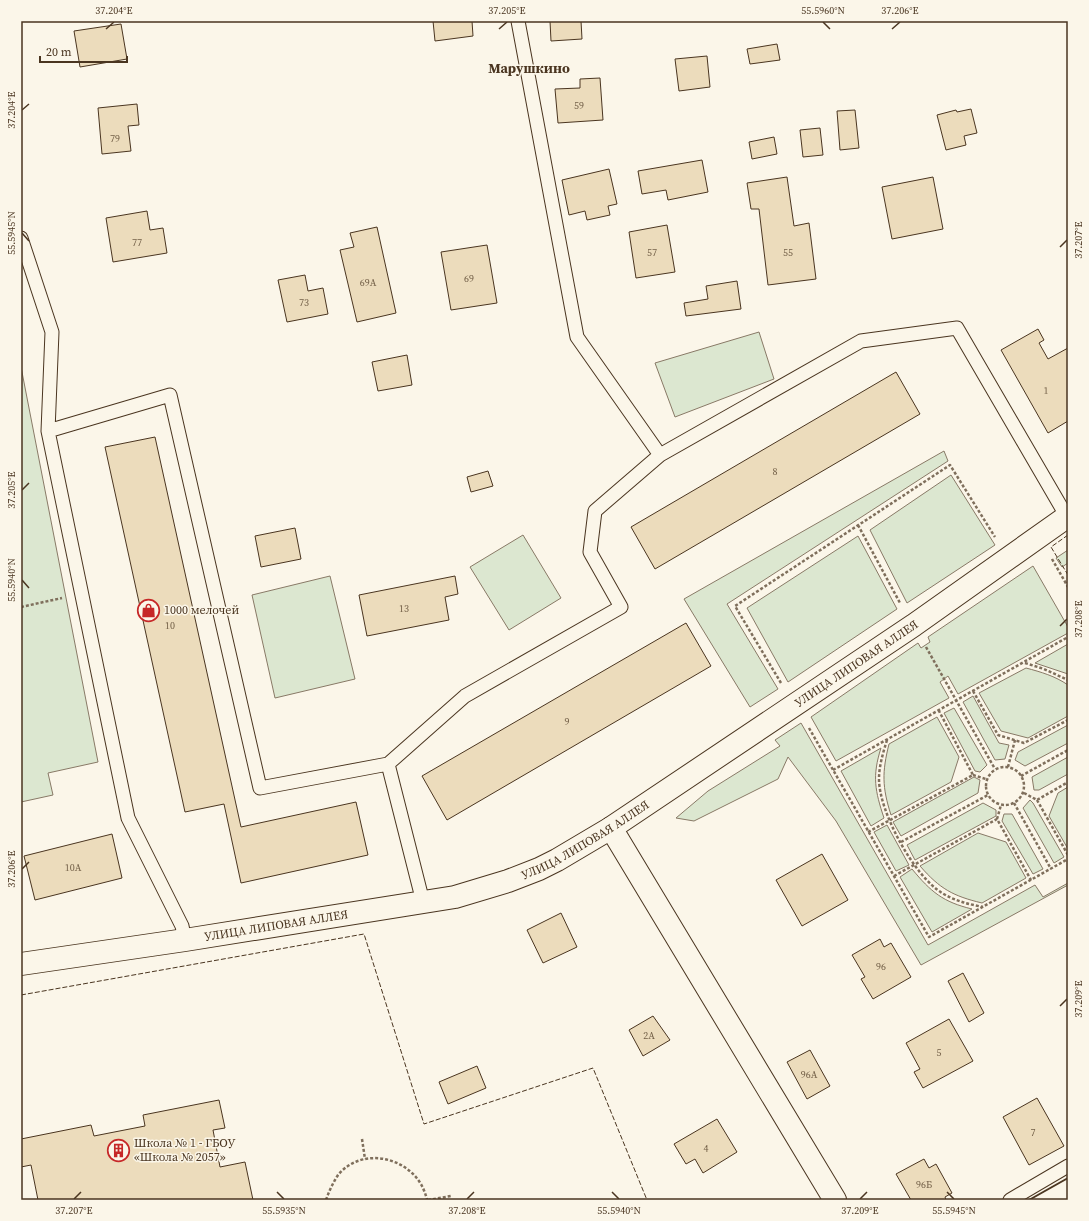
<svg xmlns="http://www.w3.org/2000/svg" width="1089" height="1221" font-family="'Source Serif 4',serif">
	<style>
		.green { fill: #dce7d0; stroke: #887966 }
		.building { fill: #ecdcbc; stroke: #4a3520 }
		.lines { fill: none; stroke-linecap: round; stroke-linejoin: round }
		.service-casing { stroke: #4a3520; stroke-width: 15 }
		.minor-casing { stroke: #4a3520; stroke-width: 24 }
		.path { stroke: #7f6f5c; stroke-width: 2.5; stroke-dasharray: 3 2; stroke-linecap: butt }
		.service { stroke: #fbf6e9; stroke-width: 13 }
		.minor { stroke: #fbf6e9; stroke-width: 22 }
		.fence { stroke: #4a3520; stroke-width: 1; stroke-dasharray: 5 2; stroke-linecap: butt }
		.wall { stroke: #4a3520; stroke-width: 2 }
		.ticks { fill: none; stroke: #4a3520; stroke-width: 1.5 }
		.labels { text-anchor: middle; stroke-width: 3; stroke-linejoin: round; paint-order: stroke }
		.number-label { font-size: 10px; fill: #725f47 }
		.poi-label { font-size: 12px; fill: #4a3520; stroke: #fbf6e9; text-anchor: start }
		.street-label { font-size: 12px; fill: #4a3520; stroke: #fbf6e9 }
		.quarter-label { font-size: 14px; font-weight: bold; fill: #4a3520; stroke: #fbf6e9 }
		.neatline { fill: none; stroke: #4a3520; stroke-width: 1.5 }
		.ticks-label { font-size: 10px; text-anchor: middle; fill: #4a3520 }
	</style>
	<rect width="100%" height="100%" fill="#fbf6e9"/>
	<path class="green" d="M759,332l15,47 -99,38 -20,-54z
		M21,367l77,395 -50,11 5,22 -32,7z
		M944,451l4,10 -221,143 51,85 -28,18 -66,-108z
		M951,475l44,70 -88,58 -37,-73z
		M523,535l38,63 -52,32 -39,-63z
		M858,536l39,73 -109,73 -41,-74z
		M1068,550v13l-6,4 -6,-9z
		M1033,566l35,61v6l-110,61 -10,-18 -8,6 9,16 -113,63 -25,-44 107,-74 3,5 9,-6 -2,-5z
		M330,576l25,103 -80,19 -23,-103z
		M1068,644v30l-33,-11z
		M1026,668c15,4 29,8 42,17v31l-40,22 -27,-7 -22,-38z
		M973,696l26,47 10,2 -4,14 -10,1 -32,-58z
		M954,708l33,57 -7,7 -5,-1 -31,-58z
		M937,717l22,40 -8,25 -60,33c-9,-28 -9,-43 -2,-71z
		M801,723l127,222 107,-60 8,12 25,-14v2l-147,80 -85,-144 -48,-64 -10,22 -84,42 -18,-3 32,-27 72,-45 -5,-6z
		M1068,725v18l-43,23 -10,-6 3,-8z
		M881,748c-9,28 -6,43 3,70l-13,8 -30,-55z
		M1068,757v17l-29,16h-5l-2,-13z
		M974,777l6,3 -2,13 -77,43 -8,-14z
		M1068,787v62l-19,-33 9,-23z
		M1030,800l3,3 31,54 -10,6 -31,-55z
		M983,803l13,7v6l-81,44 -8,-15z
		M1004,814h8l31,55 -10,5 -31,-53z
		M887,825l22,40 -13,6 -22,-39z
		M978,833l28,9 20,36 -44,25c-29,-7 -42,-14 -62,-37z
		M912,869c19,23 31,33 60,40l-40,23 -32,-55z"/>
	<path class="building" d="M433,21h39l1,15 -38,5z
		M550,21h31l1,18 -31,2z
		M121,24l6,35 -47,8 -6,-36z
		M777,44l3,16 -30,4 -3,-15z
		M707,56l3,31 -31,4 -4,-32z
		M600,78l3,42 -45,3 -3,-34 25,-1v-9z
		M137,104l2,21 -11,1 3,25 -29,3 -4,-46z
		M971,109l6,24 -13,3 2,9 -20,5 -9,-35 19,-5 1,2z
		M855,110l4,38 -19,2 -3,-39z
		M820,128l3,27 -20,2 -3,-27z
		M774,137l3,17 -25,5 -3,-17z
		M702,160l6,32 -40,8 -2,-10 -24,4 -4,-23z
		M609,169l8,35 -9,2 2,9 -23,5 -2,-9 -16,4 -7,-35z
		M787,177l7,49 15,-3 7,56 -48,6 -9,-76h-8l-4,-26z
		M933,177l10,52 -51,10 -10,-52z
		M147,211l3,19 13,-2 4,25 -54,9 -7,-44z
		M667,225l8,47 -39,6 -7,-46z
		M377,227l19,86 -39,9 -17,-72 14,-3 -4,-14z
		M487,245l10,58 -46,7 -10,-58z
		M305,275l3,16 15,-3 5,26 -41,8 -9,-42z
		M737,281l4,28 -55,7 -2,-13 24,-4 -2,-13z
		M1038,329l6,11 -5,3 9,16 20,-11v73l-20,12 -47,-83z
		M407,355l5,30 -34,6 -6,-29z
		M896,372l24,42 -265,155 -24,-42z
		M155,437l86,390 115,-25 12,53 -127,28 -17,-79 -39,8 -80,-365z
		M488,471l5,15 -22,6 -4,-15z
		M295,528l6,31 -40,8 -6,-31z
		M455,576l3,18 -13,3 4,23 -82,16 -8,-41z
		M686,623l25,43 -264,154 -25,-44z
		M112,834l10,44 -87,22 -11,-44z
		M822,854l26,46 -46,26 -26,-46z
		M561,913l16,34 -34,16 -16,-33z
		M880,939l4,8 7,-4 20,34 -38,22 -12,-20 4,-2 -13,-22z
		M963,973l21,40 -15,9 -21,-41z
		M653,1016l17,24 -27,16 -14,-26z
		M949,1019l24,42 -50,27 -9,-16 6,-3 -14,-26z
		M810,1050l20,36 -23,13 -20,-37z
		M477,1066l9,22 -38,16 -9,-22z
		M1037,1098l27,48 -35,19 -26,-48z
		M219,1100l6,28 -12,2 7,37 25,-5 8,38h-215l-7,-35 -10,2v-28l70,-14 3,11 51,-10 -2,-11z
		M717,1119l20,33 -34,21 -8,-14 -9,5 -12,-20z
		M924,1159l5,9 7,-4 16,29 -7,4 1,3h-35l-15,-26z"/>
	<g class="lines">
		<defs>
			<path id="service" d="M518,21l59,316 83,118
				M21,238l31,94 -4,99
				M423,902l-35,-138 77,-68 156,-89 -31,-55 5,-41 65,-56 201,-114 96,-13 110,189
				M185,940l-3,-14 -54,-108 -80,-387 122,-36 90,393 128,-24
				M1010,1200l58,-34"/>
			<g id="minor">
				<path d="M611,828l224,372"/>
				<path id="s1" d="M21,964l164,-24 270,-43 53,-16 31,-12 18,-9 54,-32 303,-203 154,-109"/>
			</g>
		</defs>
		<use href="#service" class="service-casing"/>
		<use href="#minor" class="minor-casing"/>
		<path class="path" d="M858,525l42,78
			M1052,559l16,28
			M21,607l41,-9
			M926,647l69,122
			M1025,663l19,6 24,11
			M781,683l-46,-77 215,-141 45,72
			M973,691l25,44 26,8 44,-23
			M809,728l120,209 139,-78
			M887,740c-4,13 -8,26 -8,39 0,33 35,97 63,114 13,8 26,11 41,14
			M986 786a19 19 0 1 1 38 0a19 19 0 1 1-38 0Z
			M1008,767l7,-27
			M833,770l235,-133
			M973,775l13,4
			M1021,776l47,-26
			M1024,793l13,7 31,-18
			M1037,800l31,55
			M1014,803l37,66
			M997,819l4,-14
			M868,832l105,-57 -34,-64
			M901,842l87,-47
			M894,876l103,-57 34,61
			M362,1139l3,20
			M326,1200c3,-9 7,-17 12,-25 23,-28 68,-19 84,11 2,4 4,9 5,14
			M428,1200l23,-4"/>
		<use href="#service" class="service"/>
		<use href="#minor" class="minor"/>
		<path class="fence" d="M1068,535l-17,12 17,28
			M21,995l343,-61 60,190 169,-56 54,132"/>
		<path class="wall" d="M1029,1200l39,-22"/>
	</g>
	<path class="ticks" d="M823,22l7,7M106,29l8,-7M499,29l8,-7M892,29l8,-7M22,110l7,-6M22,233l7,8M1060,247l7,-7M22,490l7,-7M22,580l7,8M1060,626l7,-7M22,869l7,-7M1060,1006l7,-7M277,1192l7,7M612,1192l7,7M947,1192l7,7M74,1199l7,-7M467,1199l7,-7M860,1199l7,-7"/>
	<defs>
		<symbol id="shop-ring" viewBox="-11 -11 22 22"><circle r="9.5" fill="#fbf6e9" stroke="#c62828" stroke-width="1.5"/><path d="M-5-2.5h2.3a2.7 3.5 0 0 1 5.4 0H5L5.5 6h-11ZM-1.5-2.5h3a1.5 2.3 0 0 0-3 0Z" fill="#c62828"/></symbol>
		<symbol id="building-ring" viewBox="-11 -11 22 22"><circle r="9.5" fill="#fbf6e9" stroke="#c62828" stroke-width="1.5"/><path d="M-4-6H4V6H1V3H-1V6H-4ZM-2.5-4.3h1.7v1.8h-1.7ZM.8-4.3h1.7v1.8H.8ZM-2.5-1h1.7V.8h-1.7ZM.8-1h1.7V.8H.8Z" fill="#c62828"/></symbol>
	</defs>
	<g fill-rule="evenodd">
		<use href="#shop-ring" x="136" y="598" width="25" height="25"/>
		<use href="#building-ring" x="106" y="1138" width="25" height="25"/>
	</g>
	<g class="labels">
		<g class="number-label">
			<text x="579" y="109">59</text>
			<text x="115" y="142">79</text>
			<text x="137" y="246">77</text>
			<text x="652" y="256">57</text>
			<text x="788" y="256">55</text>
			<text x="469" y="282">69</text>
			<text x="368" y="286">69А</text>
			<text x="304" y="306">73</text>
			<text x="1046" y="394">1</text>
			<text x="775" y="475">8</text>
			<text x="404" y="612">13</text>
			<text x="170" y="629">10</text>
			<text x="567" y="725">9</text>
			<text x="73" y="871">10А</text>
			<text x="881" y="970">96</text>
			<text x="649" y="1039">2А</text>
			<text x="939" y="1056">5</text>
			<text x="809" y="1078">96А</text>
			<text x="1033" y="1136">7</text>
			<text x="706" y="1152">4</text>
			<text x="924" y="1188">96Б</text>
		</g>
		<g class="poi-label">
			<text x="164" y="614">1000 мелочей</text>
			<text x="134" y="1147">Школа № 1 - ГБОУ<tspan x="134" dy="14">«Школа № 2057»</tspan></text>
		</g>
		<g class="street-label">
			<text dy="4" stroke="none"><textPath href="#s1" startOffset="906">УЛИЦА ЛИПОВАЯ АЛЛЕЯ</textPath></text>
			<text dy="4" stroke="none"><textPath href="#s1" startOffset="582">УЛИЦА ЛИПОВАЯ АЛЛЕЯ</textPath></text>
			<text dy="4" stroke="none"><textPath href="#s1" startOffset="258">УЛИЦА ЛИПОВАЯ АЛЛЕЯ</textPath></text>
		</g>
		<g class="quarter-label">
			<text x="529" y="73">Марушкино</text>
		</g>
	</g>
	<rect width="1089" height="1221" fill="none" stroke="#fbf6e9" stroke-width="44"/>
	<path d="M40 56v6h87v-6" fill="none" stroke="#4a3520" stroke-width="2"/>
	<text x="46" y="56" font-size="12" fill="#4a3520" stroke="#fbf6e9" stroke-width="3" paint-order="stroke">20 m</text>
	<rect x="22" y="22" width="1045" height="1177" class="neatline"/>
	<g class="ticks-label">
		<text x="114" y="14">37.204°E</text>
		<text x="507" y="14">37.205°E</text>
		<text x="823" y="14">55.5960°N</text>
		<text x="900" y="14">37.206°E</text>
		<text transform="translate(11 110) rotate(-90)" y="4">37.204°E</text>
		<text transform="translate(11 233) rotate(-90)" y="4">55.5945°N</text>
		<text transform="translate(1078 240) rotate(-90)" y="4">37.207°E</text>
		<text transform="translate(11 490) rotate(-90)" y="4">37.205°E</text>
		<text transform="translate(11 580) rotate(-90)" y="4">55.5940°N</text>
		<text transform="translate(1078 619) rotate(-90)" y="4">37.208°E</text>
		<text transform="translate(11 869) rotate(-90)" y="4">37.206°E</text>
		<text transform="translate(1078 999) rotate(-90)" y="4">37.209°E</text>
		<text x="74" y="1214">37.207°E</text>
		<text x="284" y="1214">55.5935°N</text>
		<text x="467" y="1214">37.208°E</text>
		<text x="619" y="1214">55.5940°N</text>
		<text x="860" y="1214">37.209°E</text>
		<text x="954" y="1214">55.5945°N</text>
	</g>
</svg>
